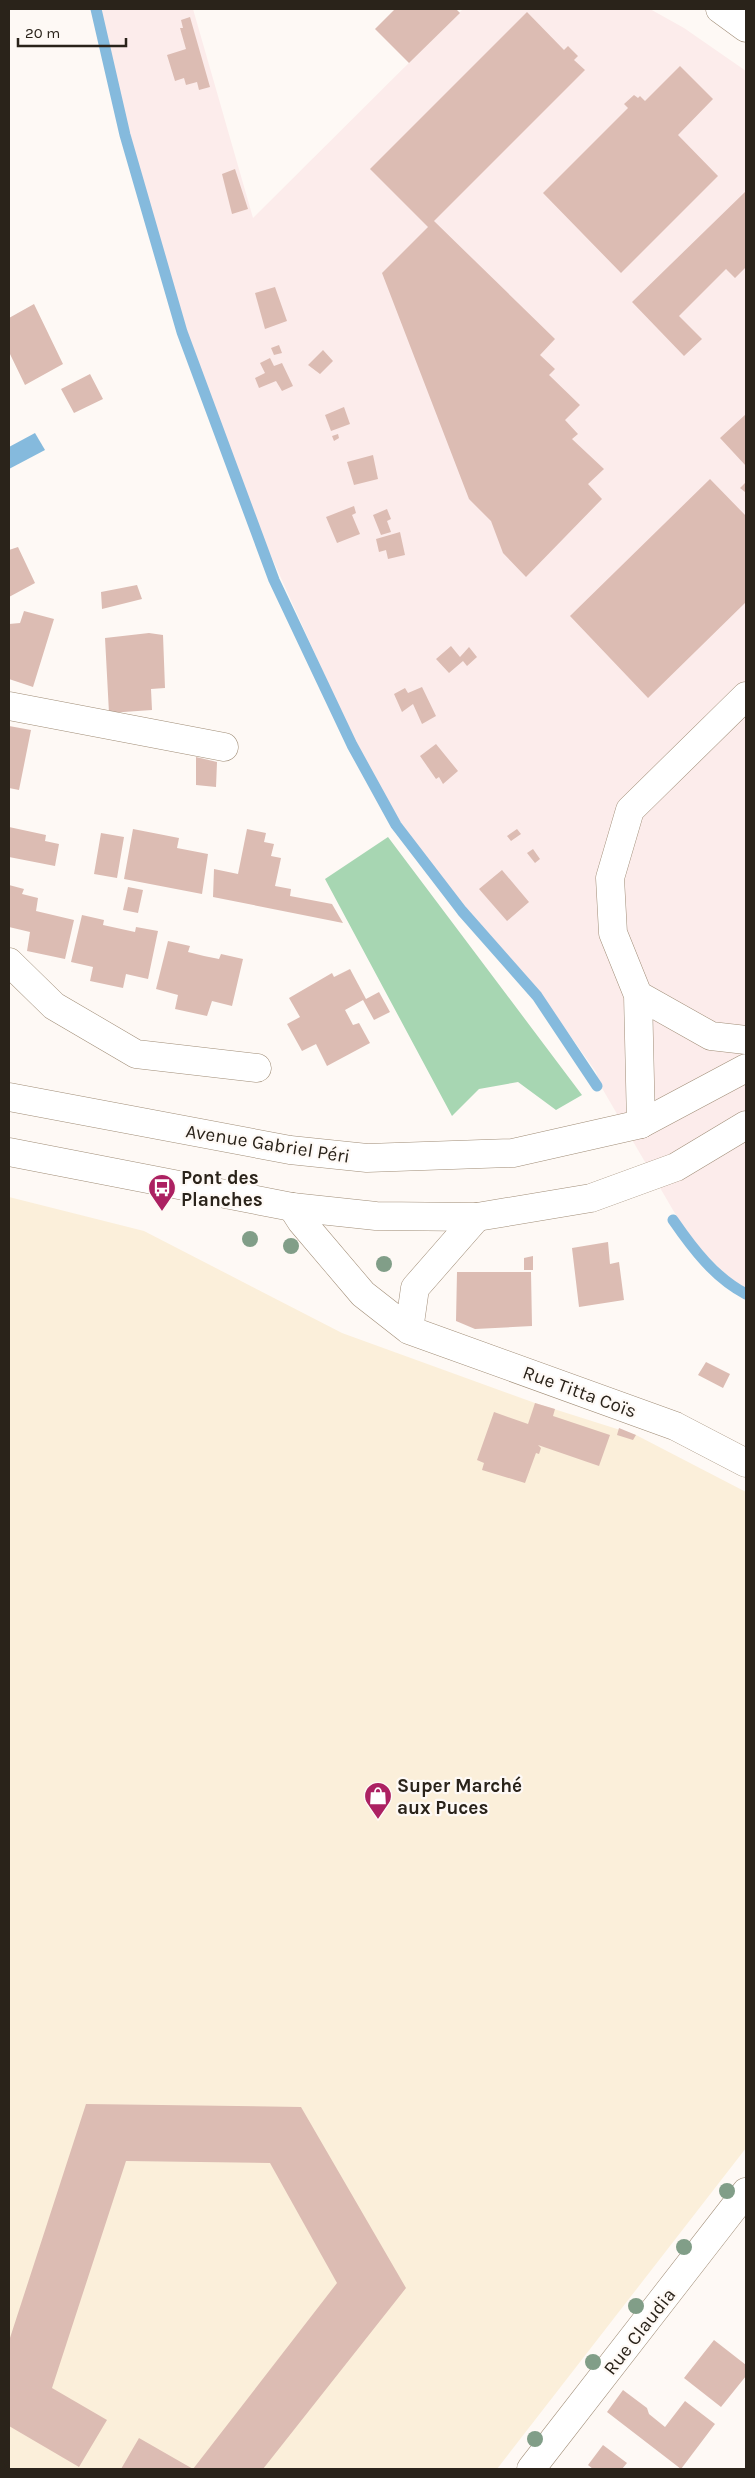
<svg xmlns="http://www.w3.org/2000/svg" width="755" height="2478" font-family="Karla,sans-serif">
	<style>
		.commercial { fill: #fbefda }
		.industrial { fill: #fceceb }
		.green { fill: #a7d6b2 }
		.water { fill: #85badd }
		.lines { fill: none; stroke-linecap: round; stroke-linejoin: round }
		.stream { stroke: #85badd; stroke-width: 11 }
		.building { fill: #dcbcb3 }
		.street-casing { stroke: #a08d77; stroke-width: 29 }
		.primary-casing { stroke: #a08d77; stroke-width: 29 }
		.street { stroke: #fff; stroke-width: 28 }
		.primary { stroke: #fff; stroke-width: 28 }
		.tree { fill: #819e88 }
		.labels { text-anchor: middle; stroke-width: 4.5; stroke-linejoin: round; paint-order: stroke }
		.street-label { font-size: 19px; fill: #2a231a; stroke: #fef9f5 }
		.poi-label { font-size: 19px; font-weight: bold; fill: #2a231a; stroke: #fef9f5; text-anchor: start }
	</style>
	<rect width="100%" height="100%" fill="#fef9f5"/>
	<path class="commercial" d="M9,1197l135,34 198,102 193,70 101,32 110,57v656l-249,321h-488z"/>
	<path class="industrial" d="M101,9h92l60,209 210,-209h187l34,19 62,43v1218l-10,-5 -45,-43 -92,-158 -3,-11 -56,-79 -77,-86 -68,-92 -39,-70 -102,-227 -7,-25 -12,-23 -18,-57 -11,-22 -49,-156 -45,-169z"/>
	<path class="green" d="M388,837l194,258 -26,15 -38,-28 -39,7 -27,27 -127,-237z"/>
	<path class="water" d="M35,433l10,17 -36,19v-22z"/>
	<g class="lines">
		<path class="stream" d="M96,9l29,126 57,197 92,248 78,165 44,80 66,86 75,85 60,90
			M673,1220c20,29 42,58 73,74"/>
	</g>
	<path class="building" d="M395,9h61l4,4 -51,50 -34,-34z
		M527,12l37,38 4,-4 10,10 -4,4 11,10 -151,151 121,118 -15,16 15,14 -6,6 31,30 -15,15 13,14 -6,5 32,30 -16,15 14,15 -76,78 -23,-24 -12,-32 -22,-22 -87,-226 46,-46 -58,-58z
		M190,17l20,70 -11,3 -2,-8 -11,3 -2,-7 -9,3 -8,-26 19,-6 -6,-21h3l-2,-8z
		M680,66l33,33 -35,36 40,41 -97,97 -78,-80 85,-85 -4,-4 10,-9 4,3 2,-2 5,5z
		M235,169l13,40 -16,5 -10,-40z
		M746,191v76l-11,11 -9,-9 -47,47 23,23 -18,17 -52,-54z
		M275,287l12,34 -22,8 -10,-36z
		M34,304l29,60 -38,21 -16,-33v-34z
		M279,345l3,8 -8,2 -3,-7z
		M323,350l10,11 -13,13 -12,-9z
		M270,358l4,8 8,-3 11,23 -11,5 -6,-10 -17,7 -4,-10 10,-5 -5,-10z
		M90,374l13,25 -29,14 -13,-24z
		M344,407l6,17 -19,7 -6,-16z
		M746,414v52l-26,-28z
		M338,434l1,4 -5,3 -2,-5z
		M373,455l5,24 -24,6 -7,-23z
		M710,479l36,37v86l-98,96 -78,-82z
		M745,483l1,8 -1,1 -5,-4z
		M354,506l2,7 -4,2 8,19 -23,9 -11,-26z
		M387,509l4,10 -4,2 4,11 -10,3 -8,-20z
		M400,532l5,23 -17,4 -2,-9 -7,2 -3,-13z
		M18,547l17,36 -26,14v-47z
		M137,585l5,14 -40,10 -1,-17z
		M24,611l30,8 -21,68 -24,-8v-55l11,-1z
		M149,633l14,2 2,53 -14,1 1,21 -43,3 -4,-75z
		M451,646l9,11 9,-10 8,10 -10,9 -4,-5 -14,12 -13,-14z
		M422,687l14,29 -14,8 -9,-20 -11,8 -8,-18 11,-6 3,5z
		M9,726l22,4 -12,60 -10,-2z
		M436,744l22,27 -15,13 -4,-7 -3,2 -16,-23z
		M196,757l21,5 -1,25 -20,-2z
		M9,827l37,8 -1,6 14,3 -4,22 -46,-9z
		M133,829l46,9 -2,10 31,6 -6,40 -78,-15z
		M247,829l19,4 -2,9 10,2 -3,12 10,2 -6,28 16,3 -1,7 42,8 11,19 -130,-26 1,-28 24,5z
		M517,829l4,5 -10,7 -4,-5z
		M101,833l23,4 -7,41 -23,-4z
		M533,849l7,10 -5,4 -8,-10z
		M502,870l27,32 -22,19 -28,-32z
		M9,885l15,4 -2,5 16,4 -2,13 38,9 -9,39 -38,-8 3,-19 -21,-5z
		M128,887l15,3 -5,23 -15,-3z
		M82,915l22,5 -1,5 32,7 1,-5 22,4 -10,48 -22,-5 -3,14 -33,-7 3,-14 -22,-5z
		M168,941l22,5 -2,6 16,4 15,3 2,-5 22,5 -11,47 -20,-5 -5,15 -32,-7 3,-14 -22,-6z
		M350,969l16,30 13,-7 11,20 -16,8 -11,-20 -18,10 8,15 6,-2 11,20 -43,23 -11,-22 -14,7 -15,-27 13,-7 -11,-19 43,-25 2,4z
		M608,1242l2,22 9,-2 5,38 -45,7 -7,-59z
		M533,1256v14h-9v-12z
		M457,1272h74l1,54 -57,3 -19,-8z
		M706,1362l24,12 -7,14 -25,-13z
		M535,1403l20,6 -2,7 57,19 -11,31 -61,-21 3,3 -2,6 -3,-1 -11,30 -43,-13 2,-7 -7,-3 17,-48 34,12z
		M619,1428l17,7 -3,5 -16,-5z
		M86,2104l215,3 105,181 -143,181h-142l18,-31 54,31 144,-186 -67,-120 -144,-2 -74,227 55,32 -28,47 -70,-41v-85z
		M714,2340l32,25v11l-25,31 -37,-29z
		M623,2390l24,18 2,6 16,13 20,-26 30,23 -34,45 -74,-57z
		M603,2445l24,18 -5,6h-29l-5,-4z"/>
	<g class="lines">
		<defs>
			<path id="street" d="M720,9l26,19
				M9,706l215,41
				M9,962l45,44 82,48 121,14
				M638,995l73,41 35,4
				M641,1124l-3,-129 -25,-62 -3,-55 20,-68 116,-114
				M292,1207l9,14 62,73 46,36 266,96 71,37
				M409,1330l6,-42 62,-71
				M531,2469l215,-277"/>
			<path id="primary" d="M9,1097l281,53 77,8 146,-5 128,-29 105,-56
				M9,1152l283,55 84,9 101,1 114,-19 85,-31 70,-42"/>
		</defs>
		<use href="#street" class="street-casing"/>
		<use href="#primary" class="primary-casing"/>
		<use href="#street" class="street"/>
		<use href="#primary" class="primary"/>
	</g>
	<g class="tree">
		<circle cx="250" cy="1239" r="8"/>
		<circle cx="291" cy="1246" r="8"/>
		<circle cx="384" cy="1264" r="8"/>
		<circle cx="727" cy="2191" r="8"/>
		<circle cx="684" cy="2247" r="8"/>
		<circle cx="636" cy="2306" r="8"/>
		<circle cx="593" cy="2362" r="8"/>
		<circle cx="535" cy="2439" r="8"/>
	</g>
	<defs>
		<symbol id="bus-pin" viewBox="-11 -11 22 30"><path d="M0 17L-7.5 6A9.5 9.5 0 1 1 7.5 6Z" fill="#ac2162" stroke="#fef9f5"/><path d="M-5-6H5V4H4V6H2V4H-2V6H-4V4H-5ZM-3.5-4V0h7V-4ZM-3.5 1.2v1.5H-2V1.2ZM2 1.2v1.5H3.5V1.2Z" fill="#fff"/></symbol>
		<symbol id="shop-pin" viewBox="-11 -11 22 30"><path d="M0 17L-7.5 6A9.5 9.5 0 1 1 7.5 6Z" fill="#ac2162" stroke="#fef9f5"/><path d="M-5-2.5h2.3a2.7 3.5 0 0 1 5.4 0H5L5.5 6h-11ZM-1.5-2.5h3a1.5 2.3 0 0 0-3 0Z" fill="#fff"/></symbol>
	</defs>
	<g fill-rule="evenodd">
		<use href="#bus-pin" x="146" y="1172" width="32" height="43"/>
		<use href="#shop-pin" x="362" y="1780" width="32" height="43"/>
	</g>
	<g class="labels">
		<g class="street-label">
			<text transform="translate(268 1143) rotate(9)" y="7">Avenue Gabriel Péri</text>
			<text transform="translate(580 1391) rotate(20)" y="7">Rue Titta Coïs</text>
			<text transform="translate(639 2331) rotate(-52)" y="7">Rue Claudia</text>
		</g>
		<g class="poi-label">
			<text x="181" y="1184">Pont des<tspan x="181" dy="22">Planches</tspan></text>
			<text x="397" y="1792">Super Marché<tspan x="397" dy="22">aux Puces</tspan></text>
		</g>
	</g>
	<rect width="755" height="2478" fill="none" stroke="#2a231a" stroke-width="20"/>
	<path d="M18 38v8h108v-8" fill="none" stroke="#2a231a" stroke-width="2.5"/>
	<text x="25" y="38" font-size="15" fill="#2a231a" stroke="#fef9f5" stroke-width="4" paint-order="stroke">20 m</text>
</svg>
